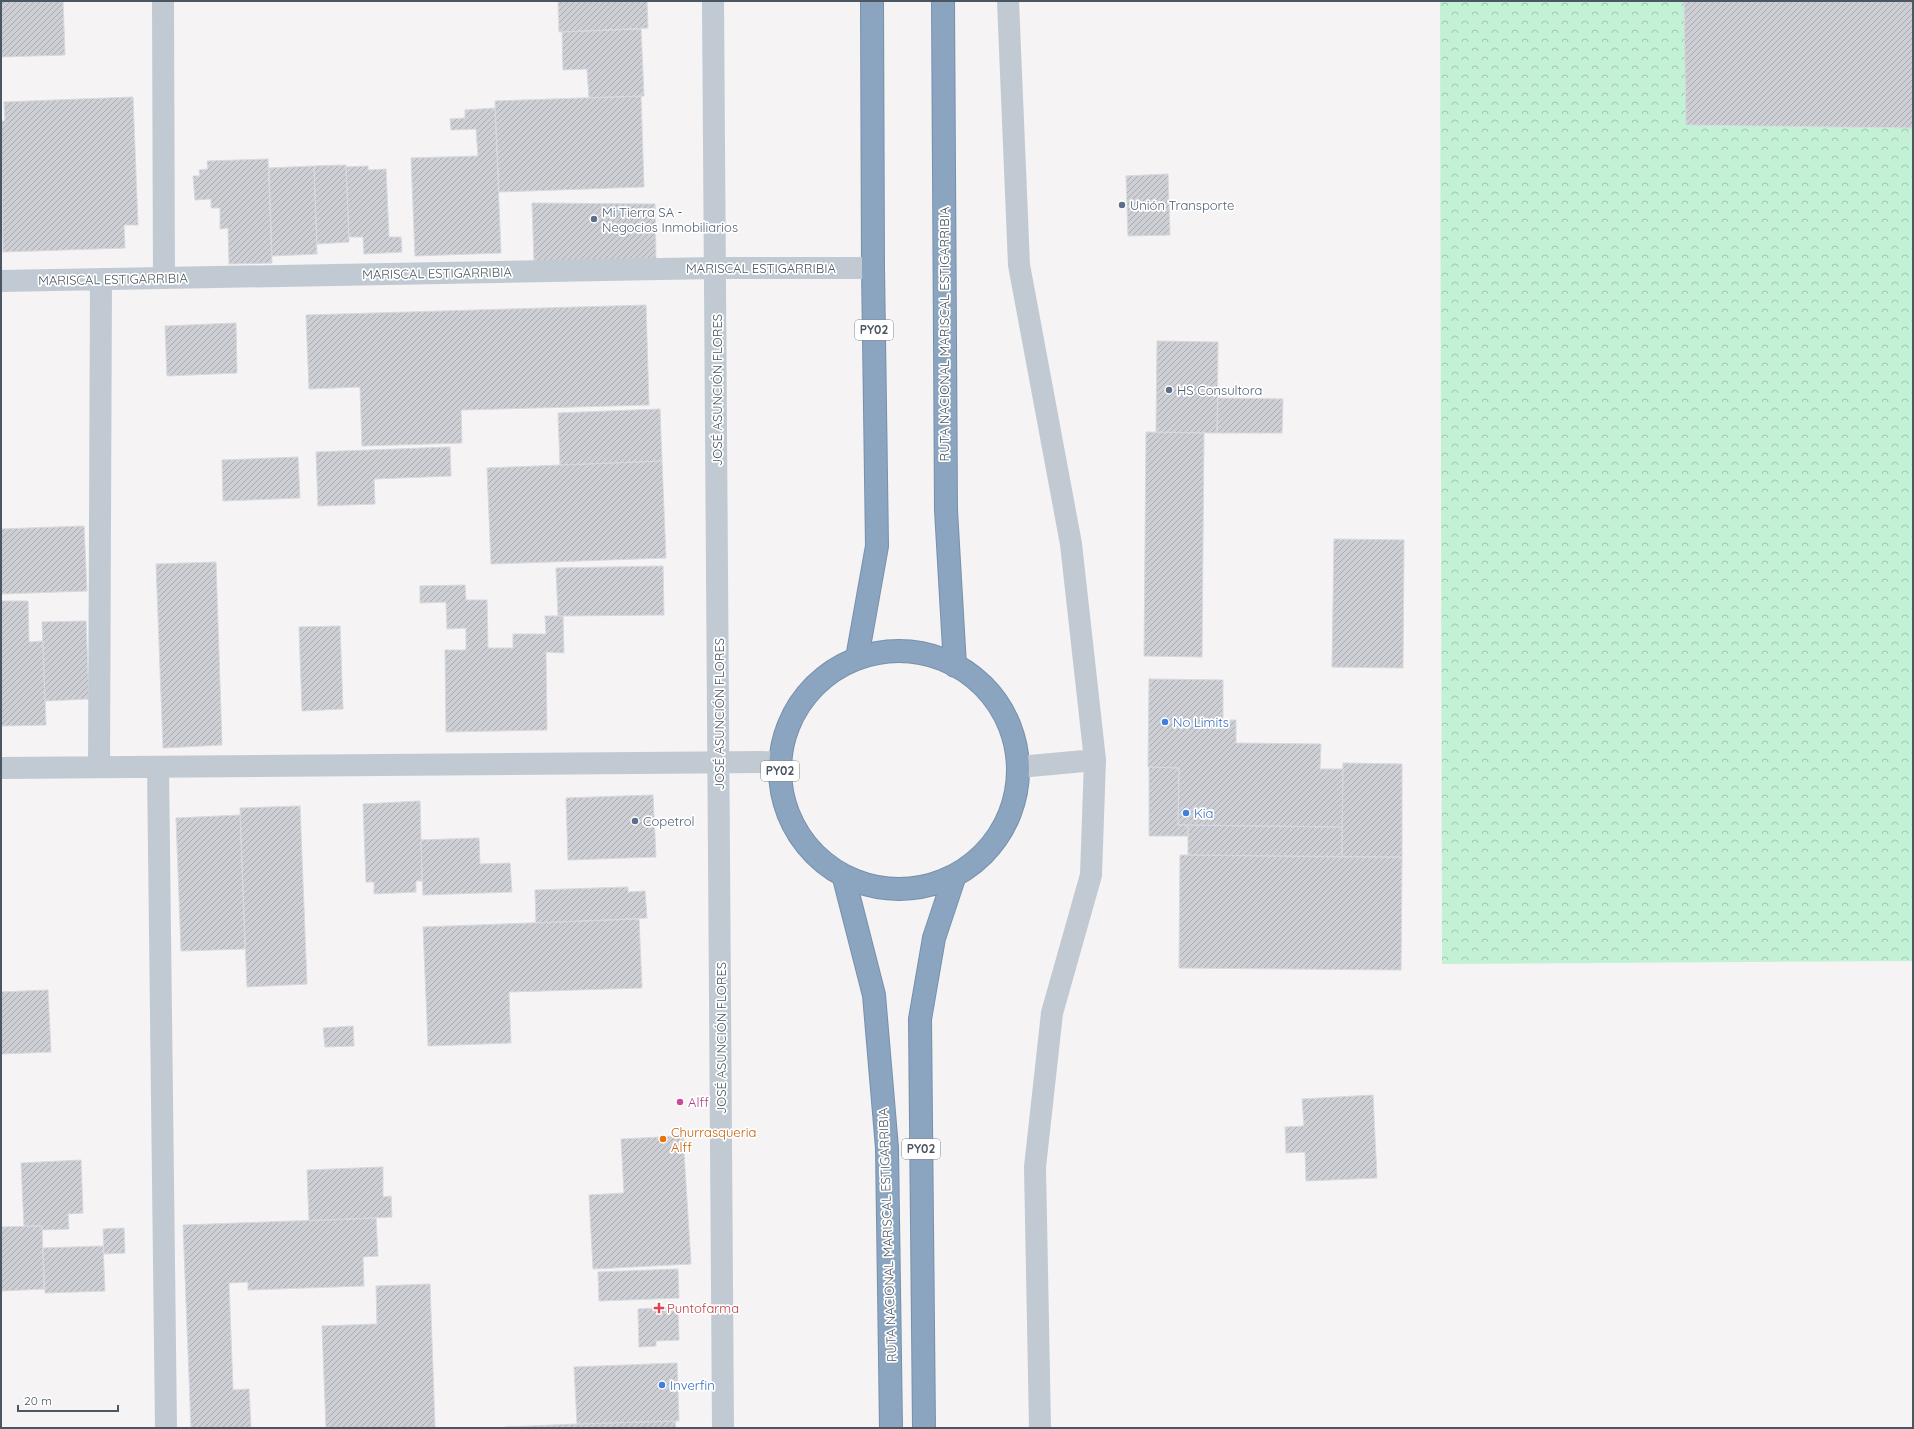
<svg xmlns="http://www.w3.org/2000/svg" width="1914" height="1429" font-family="Quicksand,sans-serif">
	<style>
		.forest { fill: url(#forest-crowns) }
		.building { fill: url(#building-hatch); stroke: #d7d9de }
		.lines { fill: none; stroke-linecap: round; stroke-linejoin: round }
		.highway-casing { stroke: #7690ad; stroke-width: 24 }
		.street { stroke: #c1cad2; stroke-width: 22 }
		.highway { stroke: #8ba5c1; stroke-width: 22 }
		.service-dot { fill: #5c6f8a; stroke: #fff; stroke-width: 1.5 }
		.shop-dot { fill: #3f7fe0; stroke: #fff; stroke-width: 1.5 }
		.hotel-dot { fill: #d1479c; stroke: #fff; stroke-width: 1.5 }
		.food-dot { fill: #e8710a; stroke: #fff; stroke-width: 1.5 }
		.health-dot { fill: #e0444e; stroke: #fff; stroke-width: 1.5 }
		.labels { text-anchor: middle; stroke-width: 3.5; stroke-linejoin: round; paint-order: stroke }
		.shield { fill: #fff; stroke: #808990; stroke-width: 1 }
		.shield-label { font-size: 12px; font-weight: bold; fill: #4a5661 }
		.service-label { font-size: 13px; fill: #4e5e75; stroke: #fff; text-anchor: start }
		.street-label { font-size: 13px; fill: #4a5661; stroke: #fff }
		.shop-label { font-size: 13px; fill: #366cbe; stroke: #fff; text-anchor: start }
		.hotel-label { font-size: 13px; fill: #b23c85; stroke: #fff; text-anchor: start }
		.food-label { font-size: 13px; fill: #c56008; stroke: #fff; text-anchor: start }
		.health-label { font-size: 13px; fill: #be3a42; stroke: #fff; text-anchor: start }
	</style>
	<defs>
		<pattern id="forest-crowns" width="20" height="18" patternUnits="userSpaceOnUse"><rect width="20" height="18" fill="#c3f1d5"/><path d="M2 6a3 3 0 1 1 6 0M12 15a3 3 0 1 1 6 0" fill="none" stroke="#a0c6b0"/></pattern>
		<pattern id="building-hatch" width="6" height="6" patternUnits="userSpaceOnUse"><rect width="6" height="6" fill="#cdcfd5"/><path d="M-1 1l2-2M0 6l6-6M5 7l2-2" fill="none" stroke="#a8abb0"/></pattern>
	</defs>
	<rect width="100%" height="100%" fill="#f5f3f3"/>
	<path class="forest" d="M1440,1h244l2,124 227,3v833l-471,3z"/>
	<path class="building" d="M1,1h62l2,54 -64,2z
		M558,1h89l1,27 -89,4z
		M1684,1h229v127l-227,-3z
		M641,29l3,67 -55,2 -2,-29 -24,1 -1,-38z
		M641,96l3,91 -145,5 -4,-91z
		M133,97l5,128h-14l1,23 -122,4 -2,-131h4l-1,-19z
		M495,108l6,145 -86,3 -4,-98 67,-2 -2,-27 -25,1 -1,-11 15,-1v-8z
		M268,159l4,104 -43,1 -1,-36 -8,1v-21h-9v-9l-16,1 -2,-24h7l-1,-6 9,-1 -1,-8z
		M346,165l3,77 -32,2 -3,-78z
		M314,166l3,88 -45,2 -3,-88z
		M368,166v4l18,-1 3,68h12l1,15 -38,2 -1,-17h-14l-3,-70z
		M1168,174l2,61 -42,1 -2,-60z
		M532,203l123,1 1,55 -122,3z
		M646,305l3,100 -188,5 1,33 -100,3 -2,-59 -51,2 -3,-74z
		M236,323l1,50 -70,3 -2,-50z
		M1157,341l61,1 -1,91 -61,-1z
		M1218,398l65,1 -1,34h-65z
		M660,409l2,52 -102,4 -2,-52z
		M1146,432l58,1 -2,224 -58,-1z
		M450,447l1,29 -77,3 1,25 -57,2 -2,-54z
		M298,457l2,41 -77,3 -1,-41z
		M662,461l4,97 -175,6 -4,-96z
		M84,526l3,65 -86,3v-65z
		M1334,539l70,1 -1,128 -71,-1z
		M216,562l6,183 -59,3 -7,-184z
		M663,566l1,49 -106,1 -2,-48z
		M465,585l1,15h21l1,48h25v-14h33l-1,-18h18l1,37 -18,-1 1,78 -101,2 -1,-82h21v-22l-19,1 -1,-27 -26,1v-17z
		M1,601h27l1,41 14,-1 3,84 -45,1z
		M86,621l3,78 -44,2 -3,-79z
		M340,626l3,83 -41,2 -3,-84z
		M1149,679l74,1v40h13v23l85,1 -1,25h23l-1,58 -164,-2 1,-57 -31,-1z
		M1343,763l59,1v93h-60z
		M1149,767l30,1 -1,57h10v11h-39z
		M653,795l3,62 -88,3 -2,-62z
		M420,801l2,80h-6v11l-42,2v-12h-8l-3,-78z
		M300,806l7,178 -60,3 -7,-179z
		M240,815l5,134 -64,2 -5,-133z
		M1188,825l154,2v30l-154,-2z
		M479,838l1,26 30,-1 2,29 -89,3 -2,-55z
		M1180,855l222,2 -1,113 -222,-2z
		M628,887v5l17,-1 2,27 -111,5 -1,-33z
		M639,919l3,69 -133,4 2,51 -83,3 -5,-119z
		M48,990l3,62 -50,2v-62z
		M353,1026l1,20 -29,1 -2,-19z
		M1373,1095l4,83 -71,3 -1,-29 -19,1 -1,-26 19,-1 -2,-27z
		M683,1136l8,128 -98,5 -4,-74 35,-2 -3,-54z
		M81,1160l2,53 -15,1 1,15 -27,1v-4h-18l-3,-63z
		M383,1167v30l8,-1 1,21 -83,4 -2,-51z
		M376,1218l2,38 -15,1 1,29 -116,4v-8l-19,1 4,107 16,-1 2,39h-60l-8,-203z
		M42,1226l2,63 -43,2v-64z
		M124,1228l1,25 -21,1 -1,-25z
		M103,1246l2,45 -60,2 -2,-45z
		M678,1269l1,29 -80,3 -1,-29z
		M430,1284l5,144h-109l-4,-102 55,-2 -1,-38z
		M678,1307l1,33 -23,1v5l-17,1 -1,-38z
		M677,1363l2,58 -102,3 -3,-57z
		M675,1421l1,7 -171,-1 72,-3z"/>
	<g class="lines">
		<defs>
			<path id="highway" d="M943,1l3,509 9,156
				M780 770a119 119 0 1 1 238 0a119 119 0 1 1-238 0Z
				M857,658l20,-112 -4,-278 -1,-267
				M844,878l30,117 13,153 4,280
				M924,1428l-4,-409 14,-81 21,-63"/>
		</defs>
		<use href="#highway" class="highway-casing"/>
		<path class="street" d="M163,1l1,277
			M713,1l10,1427
			M1008,1l11,264 52,279 24,216 -4,115 -39,138 -17,154 5,261
			M1,281l715,-13h157
			M99,767l2,-488
			M158,767l8,661
			M1019,767l76,-7
			M1,768l778,-6"/>
		<use href="#highway" class="highway"/>
	</g>
	<g class="service-dot">
		<circle cx="1122" cy="205" r="4"/>
		<circle cx="594" cy="219" r="4"/>
		<circle cx="1169" cy="390" r="4"/>
		<circle cx="635" cy="821" r="4"/>
	</g>
	<g class="shop-dot">
		<circle cx="1165" cy="722" r="4"/>
		<circle cx="1186" cy="813" r="4"/>
		<circle cx="662" cy="1385" r="4"/>
	</g>
	<circle class="hotel-dot" cx="680" cy="1102" r="4"/>
	<circle class="food-dot" cx="663" cy="1139" r="4"/>
	<path class="health-dot" d="M657 1302h4v4h4v4h-4v4h-4v-4h-4v-4h4z"/>
	<g class="labels">
		<g class="shield">
			<rect x="855" y="320" width="38" height="20" rx="3"/>
			<rect x="761" y="761" width="38" height="20" rx="3"/>
			<rect x="902" y="1139" width="38" height="20" rx="3"/>
		</g>
		<g class="shield-label">
			<text x="874" y="334">PY02</text>
			<text x="780" y="775">PY02</text>
			<text x="921" y="1153">PY02</text>
		</g>
		<g class="service-label">
			<text x="1130" y="210">Unión Transporte</text>
			<text x="602" y="217">Mi Tierra SA -<tspan x="602" dy="15">Negocios Inmobiliarios</tspan></text>
			<text x="1177" y="395">HS Consultora</text>
			<text x="643" y="826">Copetrol</text>
		</g>
		<g class="street-label">
			<text x="761" y="273">MARISCAL ESTIGARRIBIA</text>
			<text transform="translate(437 273) rotate(-1)" y="5">MARISCAL ESTIGARRIBIA</text>
			<text transform="translate(113 279) rotate(-1)" y="5">MARISCAL ESTIGARRIBIA</text>
			<text transform="translate(944 334) rotate(-90)" y="5">RUTA NACIONAL MARISCAL ESTIGARRIBIA</text>
			<text transform="translate(717 390) rotate(-90)" y="5">JOSÉ ASUNCIÓN FLORES</text>
			<text transform="translate(719 714) rotate(-90)" y="5">JOSÉ ASUNCIÓN FLORES</text>
			<text transform="translate(721 1038) rotate(-90)" y="5">JOSÉ ASUNCIÓN FLORES</text>
			<text transform="translate(887 1235) rotate(-92)" y="5">RUTA NACIONAL MARISCAL ESTIGARRIBIA</text>
		</g>
		<g class="shop-label">
			<text x="1173" y="727">No Limits</text>
			<text x="1194" y="818">Kia</text>
			<text x="670" y="1390">Inverfin</text>
		</g>
		<g class="hotel-label">
			<text x="688" y="1107">Alff</text>
		</g>
		<g class="food-label">
			<text x="671" y="1137">Churrasqueria<tspan x="671" dy="15">Alff</tspan></text>
		</g>
		<g class="health-label">
			<text x="667" y="1313">Puntofarma</text>
		</g>
	</g>
	<rect width="1914" height="1429" fill="none" stroke="#4a5661" stroke-width="4"/>
	<path d="M18 1405v6h100v-6" fill="none" stroke="#4a5661" stroke-width="2"/>
	<text x="24" y="1405" font-size="12" fill="#4a5661" stroke="#ffffff" stroke-width="3" paint-order="stroke">20 m</text>
</svg>
